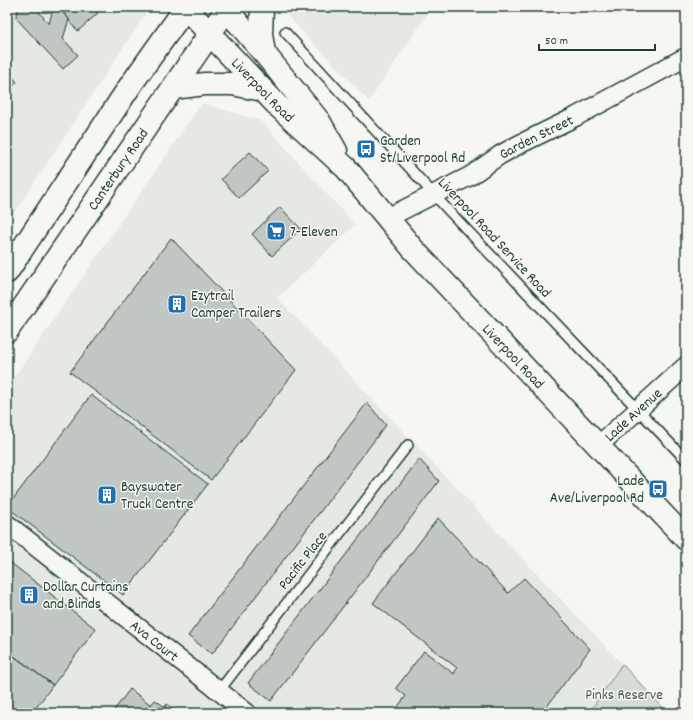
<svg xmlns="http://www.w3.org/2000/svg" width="693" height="720" font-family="Dekko,sans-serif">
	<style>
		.built { fill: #e6e8e4 }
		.green { fill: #d6dbd6; stroke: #7a8c85 }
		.building { fill: #c1c8c3; stroke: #1f3d34 }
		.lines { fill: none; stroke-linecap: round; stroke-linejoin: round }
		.service-casing { stroke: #1f3d34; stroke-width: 12 }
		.minor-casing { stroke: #1f3d34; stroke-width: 21 }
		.secondary-casing { stroke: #1f3d34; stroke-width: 25 }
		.primary-casing { stroke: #1f3d34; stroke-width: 25 }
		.service { stroke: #f6f6f2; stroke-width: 9 }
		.minor { stroke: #f6f6f2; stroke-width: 18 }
		.secondary { stroke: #f6f6f2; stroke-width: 22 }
		.primary { stroke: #f6f6f2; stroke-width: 22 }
		.labels { text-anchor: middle; stroke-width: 3; stroke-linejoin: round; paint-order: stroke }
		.street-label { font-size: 15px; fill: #1f3d34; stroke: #f6f6f2 }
		.poi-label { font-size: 15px; fill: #1f3d34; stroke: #f6f6f2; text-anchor: start }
		.park-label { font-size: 15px; fill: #445d54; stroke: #f6f6f2 }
	</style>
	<rect width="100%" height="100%" fill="#f6f6f2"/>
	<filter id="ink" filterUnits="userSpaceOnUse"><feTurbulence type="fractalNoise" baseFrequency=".025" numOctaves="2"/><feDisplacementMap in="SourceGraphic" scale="8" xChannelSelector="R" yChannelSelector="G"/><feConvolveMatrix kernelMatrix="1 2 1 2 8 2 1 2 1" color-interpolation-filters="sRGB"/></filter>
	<g filter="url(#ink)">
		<path class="built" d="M7,7h133l6,6 -139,211z
			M279,7h153l-63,94z
			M202,103l59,18 94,104 -78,73 345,366 -33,49h-582v-325z"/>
		<path class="green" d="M622,664l46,49h-79z"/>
		<path class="building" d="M19,7h21l-1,5 10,12 4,-15 -1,-2h6l11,12 -6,20 15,16 -15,14 -47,-51z
			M58,7h35l5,6 -20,18 -9,-10v-2z
			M7,71l10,11 -8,8 -2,-2z
			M250,152l18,19 -29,27 -18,-19z
			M280,207l21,22 -29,27 -20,-22z
			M171,238l125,132 -85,110 -141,-108z
			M91,395l117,89 -85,111 -116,-88z
			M367,403l19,22 -174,229 -24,-18z
			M419,459l20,22 -168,220 -23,-18z
			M438,518l70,75 16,-15 66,71 -48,64h-149l13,-17 -10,-8 28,-37 30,23 3,-6 -84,-65z
			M7,560l89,69 -43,56 -46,-34z
			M7,651l46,34 -21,28h-25z
			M130,689l21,16 4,-5 10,7 2,-3 12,9h-67z"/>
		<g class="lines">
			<defs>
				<path id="service" d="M285,32l164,179 237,249
					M219,691l189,-246"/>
				<g id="minor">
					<path id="s1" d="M387,218l83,-42 30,-21 18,-10 57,-28 111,-60"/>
					<path id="s2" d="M598,446l88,-80"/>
					<path id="s3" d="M7,524l240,189"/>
				</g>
				<g id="secondary">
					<path d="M262,7l-1,27 3,19"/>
					<path d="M227,10l37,43 55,68 17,30"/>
					<path id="s4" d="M210,34l68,72 68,62 67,81 273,290"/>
					<path d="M173,88l32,-4h27l31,6"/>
				</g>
				<g id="primary">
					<path d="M185,7l25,27"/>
					<path d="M7,272l123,-186 56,-79"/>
					<path id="s5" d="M7,331l221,-324"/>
				</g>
			</defs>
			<use href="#service" class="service-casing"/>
			<use href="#minor" class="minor-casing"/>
			<use href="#secondary" class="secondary-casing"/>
			<use href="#primary" class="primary-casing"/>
			<use href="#service" class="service"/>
			<use href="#minor" class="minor"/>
			<use href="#secondary" class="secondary"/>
			<use href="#primary" class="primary"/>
		</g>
	</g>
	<defs>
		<symbol id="bus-square" viewBox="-11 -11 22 22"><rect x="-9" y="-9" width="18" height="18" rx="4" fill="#1f6fb2" stroke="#f6f6f2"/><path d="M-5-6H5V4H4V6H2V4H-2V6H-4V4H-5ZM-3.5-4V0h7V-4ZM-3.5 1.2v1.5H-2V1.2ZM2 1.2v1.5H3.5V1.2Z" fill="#fff"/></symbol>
		<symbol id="supermarket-square" viewBox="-11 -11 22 22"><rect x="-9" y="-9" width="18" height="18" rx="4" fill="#1f6fb2" stroke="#f6f6f2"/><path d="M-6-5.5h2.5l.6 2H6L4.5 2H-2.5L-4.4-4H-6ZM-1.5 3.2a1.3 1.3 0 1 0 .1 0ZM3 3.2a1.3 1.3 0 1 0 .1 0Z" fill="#fff"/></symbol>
		<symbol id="building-square" viewBox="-11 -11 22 22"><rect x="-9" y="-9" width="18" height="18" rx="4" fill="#1f6fb2" stroke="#f6f6f2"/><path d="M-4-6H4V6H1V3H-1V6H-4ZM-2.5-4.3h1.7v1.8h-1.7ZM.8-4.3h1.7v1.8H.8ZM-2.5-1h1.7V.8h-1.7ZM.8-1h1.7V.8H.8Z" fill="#fff"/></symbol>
	</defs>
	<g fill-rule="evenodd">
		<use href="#bus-square" x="355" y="138" width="22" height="22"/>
		<use href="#supermarket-square" x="265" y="220" width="22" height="22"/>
		<use href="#building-square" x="166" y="293" width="22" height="22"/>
		<use href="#bus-square" x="647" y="478" width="22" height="22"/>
		<use href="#building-square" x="96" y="484" width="22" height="22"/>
		<use href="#building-square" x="18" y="584" width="22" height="22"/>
	</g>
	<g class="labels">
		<g class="street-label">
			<text dy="5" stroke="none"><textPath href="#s4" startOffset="77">Liverpool Road</textPath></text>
			<text dy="5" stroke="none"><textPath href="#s1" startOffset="170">Garden Street</textPath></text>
			<text dy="5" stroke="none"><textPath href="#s5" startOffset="196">Canterbury Road</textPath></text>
			<text transform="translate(495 237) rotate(47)" y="5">Liverpool Road Service Road</text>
			<text dy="5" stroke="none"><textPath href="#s4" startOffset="443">Liverpool Road</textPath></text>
			<text dy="5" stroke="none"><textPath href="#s2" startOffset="47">Lade Avenue</textPath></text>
			<text transform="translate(302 560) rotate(-52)" y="5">Pacific Place</text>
			<text dy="5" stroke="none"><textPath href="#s3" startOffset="188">Ava Court</textPath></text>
		</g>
		<g class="poi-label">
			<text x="380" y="145">Garden<tspan x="380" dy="17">St/Liverpool Rd</tspan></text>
			<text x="290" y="236">7-Eleven</text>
			<text x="191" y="300">Ezytrail<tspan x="191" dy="17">Camper Trailers</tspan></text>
			<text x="644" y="485" text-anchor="end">Lade<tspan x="644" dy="17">Ave/Liverpool Rd</tspan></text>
			<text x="121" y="491">Bayswater<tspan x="121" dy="17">Truck Centre</tspan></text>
			<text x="43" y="591">Dollar Curtains<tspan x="43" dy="17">and Blinds</tspan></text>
		</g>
		<g class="park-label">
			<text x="624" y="699">Pinks Reserve</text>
		</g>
	</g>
	<rect width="693" height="720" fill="none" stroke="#f6f6f2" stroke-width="24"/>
	<rect x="12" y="12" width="669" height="696" fill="none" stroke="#1f3d34" stroke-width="1.5" filter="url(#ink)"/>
	<path d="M539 44v6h116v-6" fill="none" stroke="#1f3d34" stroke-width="2"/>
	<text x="545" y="44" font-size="12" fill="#1f3d34" stroke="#f6f6f2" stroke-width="3" paint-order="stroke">50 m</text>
</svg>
